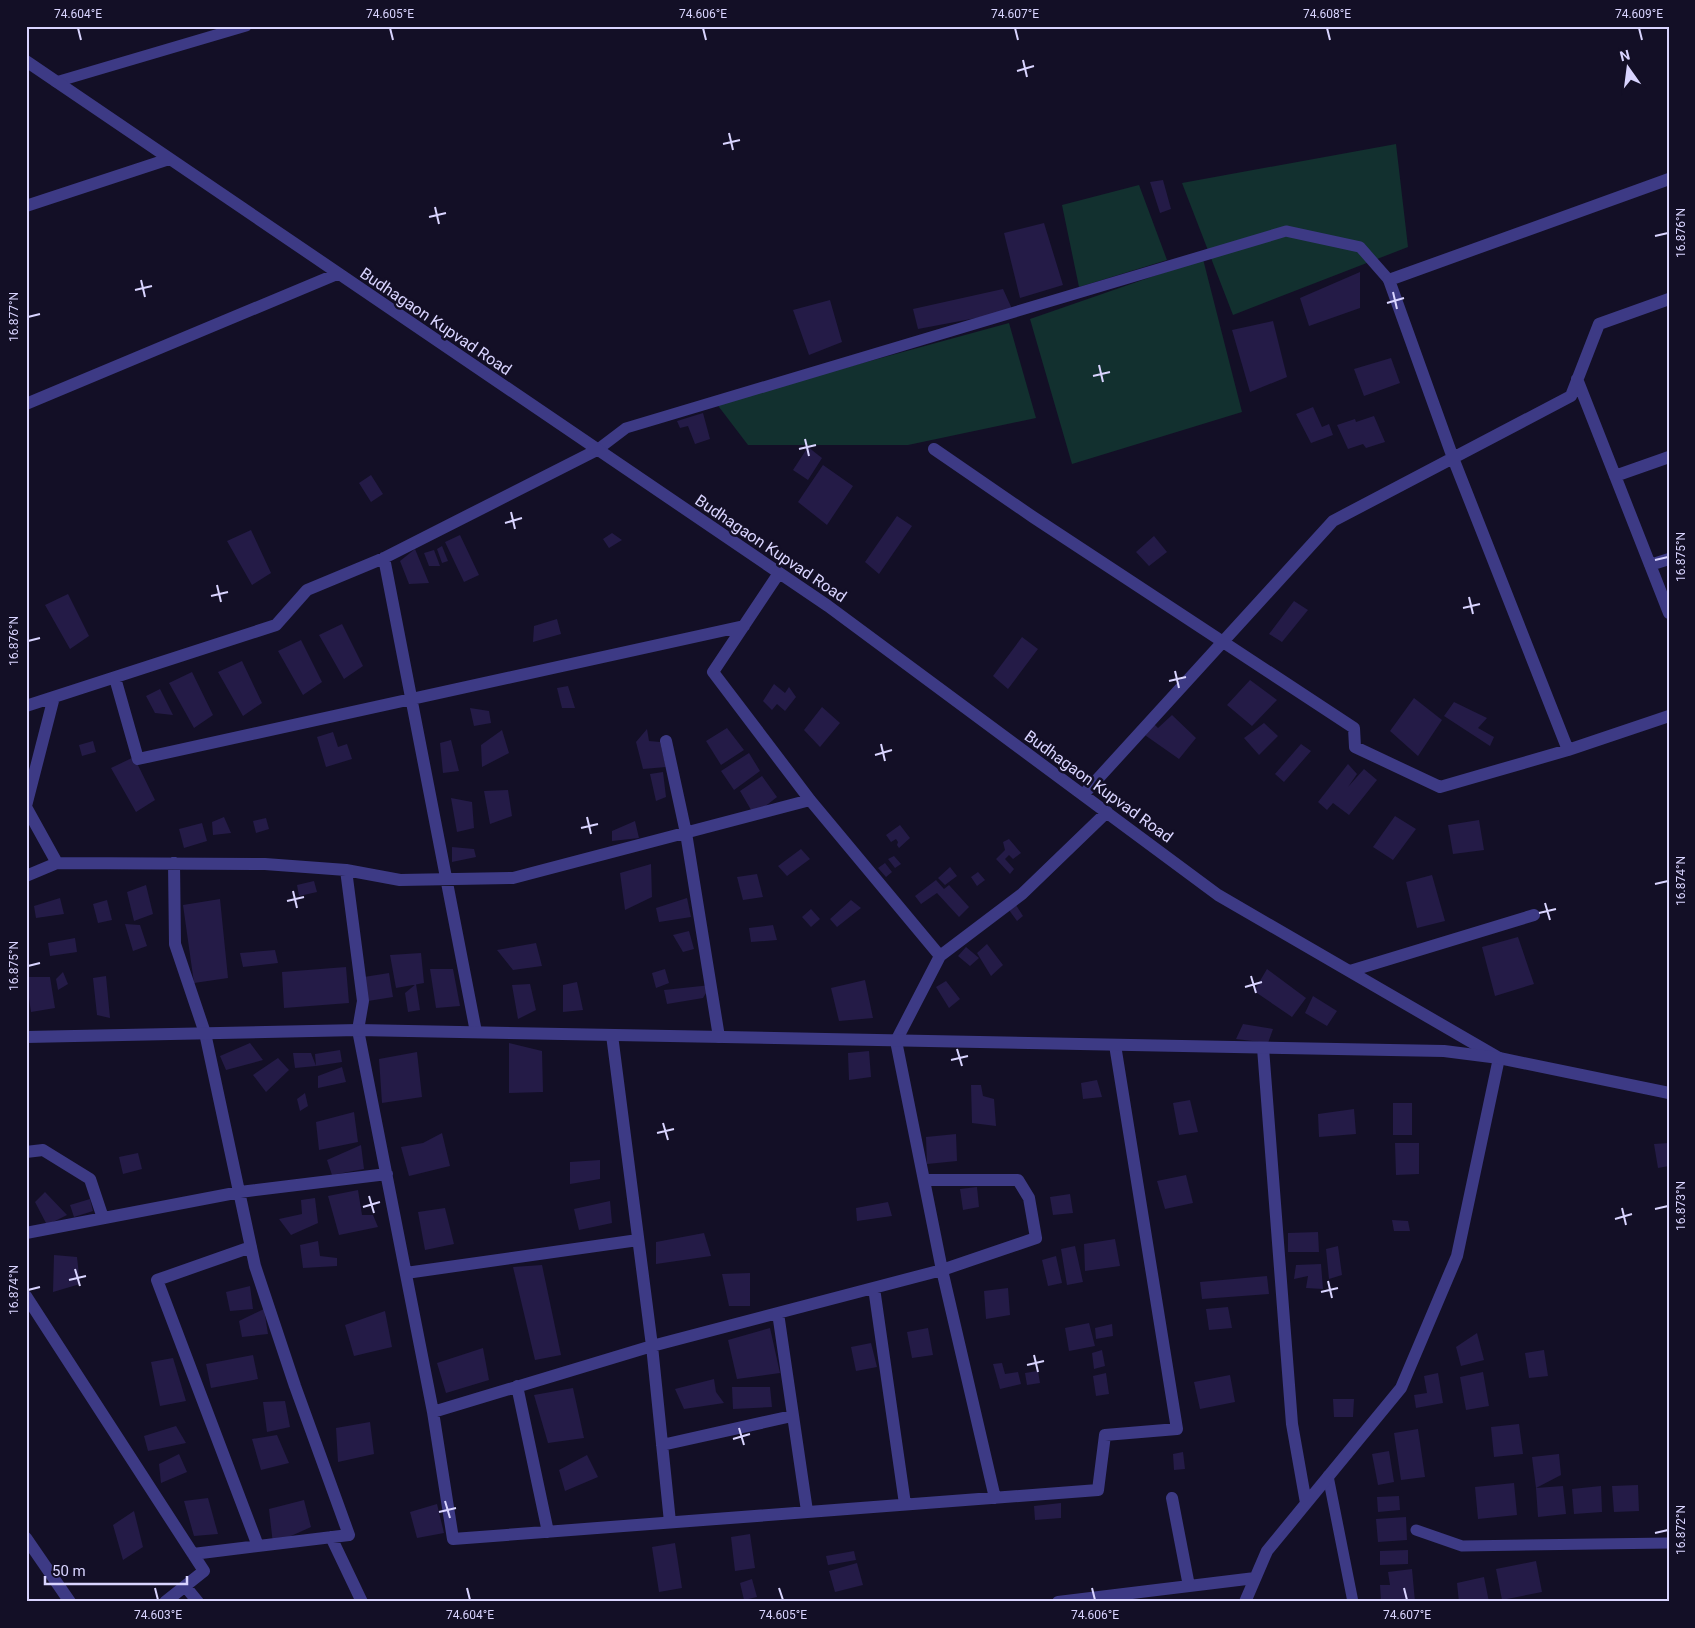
<svg xmlns="http://www.w3.org/2000/svg" width="1695" height="1628" font-family="Roboto,sans-serif">
	<style>
		.green { fill: #12302f }
		.building { fill: #241b47 }
		.lines { fill: none; stroke-linecap: round; stroke-linejoin: round }
		.service { stroke: #3d3a85; stroke-width: 11 }
		.minor { stroke: #3d3a85; stroke-width: 12 }
		.tertiary { stroke: #3d3a85; stroke-width: 12 }
		.ticks { fill: none; stroke: #d9d4ff; stroke-width: 2 }
		.labels { text-anchor: middle; stroke-width: 5; stroke-linejoin: round; paint-order: stroke }
		.street-label { font-size: 16px; fill: #d9d4ff; stroke: #130f26 }
		.neatline { fill: none; stroke: #d9d4ff; stroke-width: 2 }
		.ticks-label { font-size: 12px; text-anchor: middle; fill: #d9d4ff }
	</style>
	<rect width="100%" height="100%" fill="#130f26"/>
	<path class="green" d="M1396,144l12,103 -175,68 -51,-132z
		M1139,185l28,75 -88,27 -17,-82z
		M1203,259l39,153 -170,52 -42,-145z
		M1009,323l27,95 -128,27h-160l-32,-42z"/>
	<path class="building" d="M1163,180l8,29 -11,4 -10,-31z
		M1044,223l19,62 -43,13 -16,-65z
		M1360,272v36l-51,18 -9,-28z
		M1003,289l10,22 -95,18 -5,-20z
		M830,300l12,42 -33,13 -16,-45z
		M1273,321l14,56 -37,15 -18,-62z
		M1391,358l9,25 -36,13 -10,-27z
		M1313,407l9,20 7,-3 4,11 -22,8 -15,-29z
		M703,413l7,26 -15,5 -7,-18 -8,2 -3,-7z
		M1374,416l11,26 -19,6 -3,-4 -15,5 -11,-24 18,-6 1,3z
		M808,447l14,11 -14,22 -15,-10z
		M823,465l30,21 -26,39 -29,-23z
		M371,475l12,19 -12,8 -12,-19z
		M897,516l15,10 -33,48 -14,-12z
		M251,530l20,43 -19,12 -25,-44z
		M612,533l10,7 -13,8 -6,-9z
		M460,535l19,40 -15,7 -19,-40z
		M1154,536l13,16 -18,14 -13,-14z
		M442,546l6,15 -6,2 -5,-14z
		M415,549l14,34 -20,1 -9,-23z
		M434,550l6,16h-11l-5,-13z
		M68,594l21,42 -19,13 -25,-44z
		M1294,601l14,9 -26,32 -13,-8z
		M557,619l4,15 -28,8 1,-16z
		M342,624l21,42 -19,13 -25,-44z
		M1022,637l16,12 -30,40 -15,-13z
		M301,640l21,42 -19,13 -25,-44z
		M242,661l20,42 -19,13 -25,-44z
		M192,672l21,43 -19,13 -25,-45z
		M1250,680l27,20 -25,26 -25,-21z
		M774,684l11,9 4,-6 7,10 -11,14 -8,-7 -5,6 -9,-9z
		M568,686l7,22h-13l-5,-20z
		M160,689l13,26 -18,-2 -9,-17z
		M1414,698l28,22 -24,36 -28,-25z
		M1454,702l33,16 -9,10 16,9 -4,9 -46,-30z
		M822,707l18,16 -20,24 -16,-17z
		M470,708l19,3 2,12 -17,3z
		M1172,715l24,23 -17,21 -37,-26 10,-11 6,6z
		M1264,723l14,13 -19,19 -15,-17z
		M727,728l17,22 -23,15 -15,-24z
		M647,729l2,12 11,1 6,25 -23,2 -7,-27z
		M502,730l7,23 -27,14 -1,-22z
		M333,732l5,15 9,-3 5,15 -26,8 -9,-30z
		M451,740l8,31 -16,2 -3,-30z
		M93,741l3,11 -14,4 -3,-11z
		M1301,744l10,7 -27,31 -9,-8z
		M749,753l11,18 -26,19 -13,-19z
		M134,757l21,43 -19,12 -25,-44z
		M1348,764l9,10 -9,13 16,-18 13,11 -28,35 -16,-12 -6,7 -9,-8z
		M663,772l3,25 -10,4 -6,-27z
		M762,776l15,21 -23,18 -14,-24z
		M508,790l4,26 -22,8 -6,-33z
		M451,798l21,4 2,26 -17,4z
		M1395,816l21,13 -23,31 -20,-13z
		M224,817l7,16 -18,2 -1,-13z
		M266,818l3,11 -13,4 -3,-12z
		M1479,820l5,30 -31,4 -5,-29z
		M635,821l4,17 -27,3v-10z
		M202,823l5,18 -23,7 -5,-19z
		M900,825l10,13 -11,10 -2,-3 1,-3 -2,-3 -5,3 -5,-7z
		M1009,839l12,14 -8,6 -4,-4 -4,4 9,10 -4,5 -14,-15 9,-9 -2,-8z
		M452,847l22,2 2,8 -24,5z
		M801,849l9,10 -23,17 -9,-10z
		M894,856l7,8 -6,4 -7,-9z
		M885,863l7,9 -6,5 -8,-9z
		M651,864l1,33 -27,13 -5,-37z
		M950,867l7,9 -12,9 -7,-7z
		M978,872l7,8 -8,6 -6,-9z
		M757,874l6,23 -20,3 -6,-23z
		M1432,875l13,46 -28,7 -11,-46z
		M936,880l8,9 5,-4 20,22 -10,10 -22,-24 -16,11 -6,-8z
		M314,881l3,11 -18,4 -2,-11z
		M146,885l7,29 -19,7 -7,-29z
		M60,898l4,16 -28,4 -2,-12z
		M687,898l4,19 -32,5 -3,-14z
		M220,899l8,79 -34,5 -11,-78z
		M107,900l5,20 -14,3 -5,-19z
		M851,900l10,8 -24,19 -7,-8z
		M1016,905l7,11 -6,5 -8,-11z
		M811,909l9,10 -9,8 -9,-10z
		M125,924l15,1 7,21 -14,5z
		M773,925l4,15 -26,2 -2,-14z
		M689,931l5,18 -11,3 -10,-17z
		M1518,937l16,47 -39,12 -13,-49z
		M75,938l2,14 -27,4 -2,-13z
		M536,943l6,23 -29,4 -16,-20z
		M987,944l16,21 -12,11 -14,-23z
		M966,947l13,11 -9,8 -12,-10z
		M275,950l3,13 -35,4 -3,-14z
		M421,953l3,30 -28,5 -6,-33z
		M346,967l3,36 -65,5 -2,-36z
		M430,969h23l7,37 -24,2z
		M665,969l4,14 -13,5 -4,-15z
		M1267,969l39,29 -14,19 -38,-26z
		M63,972l5,12 -10,6 -2,-11z
		M389,973l4,24 -25,4 -4,-24z
		M106,976l4,42 -13,-3 -4,-37z
		M26,977h24l5,31 -24,4z
		M865,980l8,38 -34,3 -8,-33z
		M946,981l14,18 -11,9 -13,-21z
		M577,982l6,28 -20,2v-27z
		M416,984l4,26 -12,2 -3,-19z
		M530,984l6,26 -18,9 -6,-34z
		M711,985l-8,13 -36,6 -3,-14z
		M1313,996l24,15 -10,15 -22,-13z
		M1243,1024l30,5 -5,14 -32,-4z
		M250,1043l13,17 -37,10 -6,-14z
		M509,1043l33,8 1,41 -34,1z
		M340,1050l2,12 -26,4 -21,2 -2,-15h18l5,13 -1,-12z
		M869,1051l2,26 -22,3 -1,-27z
		M417,1052l5,45 -40,6 -3,-44z
		M278,1058l11,12 -23,22 -13,-17z
		M342,1067l4,15 -28,6v-12z
		M1097,1080l5,17 -19,2 -2,-16z
		M971,1085h10l2,11 11,3 2,27 -24,-3z
		M305,1093l3,13 -8,5 -3,-12z
		M1190,1100l8,32 -19,3 -6,-32z
		M1393,1103h19v32h-19z
		M1354,1109l2,25 -37,3 -1,-23z
		M354,1112l4,30 -39,8 -3,-28z
		M442,1133l8,33 -41,10 -8,-29 22,-4z
		M956,1134l1,27 -30,3 -1,-27z
		M1395,1143h24v31l-23,1z
		M1669,1143v23l-11,2 -4,-24z
		M361,1145l3,24 -32,6 -5,-15z
		M138,1153l4,16 -19,5 -4,-17z
		M600,1160v19l-30,5v-22z
		M1186,1175l7,28 -28,6 -8,-28z
		M977,1187l2,20 -16,3 -3,-21z
		M358,1190l4,25h11l5,12 -39,8 -11,-39z
		M45,1192l22,23 -20,10 -12,-23z
		M1070,1194l3,19 -20,2 -3,-18z
		M315,1198l3,25 -27,12 -12,-16 23,-5 -1,-14z
		M90,1199l3,12 -19,6 -4,-12z
		M610,1201l2,22 -33,7 -5,-21z
		M888,1202l4,14 -35,5 -1,-13z
		M445,1208l9,36 -29,6 -7,-38z
		M1392,1220l16,1 2,10h-16z
		M1318,1232l1,20h-31v-19z
		M704,1233l7,23 -55,8v-22z
		M1115,1239l5,27 -35,5 -1,-27z
		M318,1241l2,15 17,2v8l-34,2 -3,-23z
		M1075,1246l8,36 -16,3 -6,-36z
		M1338,1246l4,29 -13,4 -3,-30z
		M54,1255l23,2 3,27 -27,8z
		M1056,1256l6,27 -14,3 -6,-26z
		M1321,1264l2,25 -17,-1 2,-12 -14,3 2,-14z
		M542,1265l19,90 -26,5 -22,-93z
		M750,1273v33h-21l-7,-32z
		M1267,1276l2,18 -67,5 -2,-17z
		M250,1286l3,23 -23,2 -4,-19z
		M1008,1288l2,27 -24,4 -2,-28z
		M1228,1307l4,21 -23,2 -3,-21z
		M264,1309l4,25 -26,3 -3,-16z
		M385,1311l7,36 -38,9 -9,-31z
		M1089,1323l6,23 -26,5 -4,-23z
		M1112,1324l1,12 -17,3 -1,-11z
		M770,1328l10,45 -43,6 -9,-39z
		M928,1328l5,27 -21,3 -5,-26z
		M1477,1333l7,27 -23,6 -5,-19z
		M871,1343l6,24 -21,4 -5,-24z
		M483,1348l6,32 -43,13 -9,-30z
		M1102,1350l3,16 -11,3 -2,-16z
		M1544,1350l4,26 -19,2 -4,-25z
		M253,1355l5,24 -47,9 -5,-24z
		M173,1358l13,43 -26,5 -9,-44z
		M1002,1363l3,11 13,-2 3,12 -21,5 -7,-25z
		M1038,1371l2,12 -13,2 -2,-12z
		M1483,1372l6,34 -23,4 -6,-33z
		M1106,1373l3,21 -13,2 -3,-20z
		M1438,1373l5,30 -27,5 -2,-13 13,-2 -3,-17z
		M1230,1375l5,27 -35,7 -6,-27z
		M714,1379l2,13 8,11 -40,6 -9,-20z
		M732,1387h38l2,20 -39,2z
		M573,1388l11,50 -36,5 -14,-48z
		M1333,1399h21l-1,18h-19z
		M285,1401l5,26 -23,5 -4,-30z
		M370,1422l4,32 -36,8 -2,-34z
		M1519,1424l4,30 -29,3 -3,-30z
		M176,1426l10,17 -38,8 -4,-15z
		M1418,1429l7,48 -24,3 -7,-47z
		M277,1435l12,28 -28,7 -9,-31z
		M1389,1451l5,31 -16,3 -6,-31z
		M1183,1452l2,17 -11,1 -1,-16z
		M179,1454l8,18 -26,11 -2,-19z
		M1559,1454l2,21 -25,13 -4,-31z
		M587,1455l11,22 -33,14 -6,-21z
		M1514,1483l3,32 -39,4 -3,-32z
		M1638,1485l1,26 -25,1 -2,-26z
		M1563,1486l3,28 -28,3 -2,-29z
		M1601,1486l1,26 -28,2 -2,-25z
		M1399,1496l1,14 -22,2 -1,-15z
		M208,1498l10,36 -24,2 -10,-35z
		M304,1500l7,27 -38,17 -4,-35z
		M1061,1503v15l-26,2 -1,-14z
		M437,1504l7,29 -27,5 -7,-26z
		M134,1511l9,36 -20,13 -10,-35z
		M1406,1517l1,23 -29,2 -2,-23z
		M750,1534l5,34 -20,3 -4,-34z
		M675,1543l7,45 -23,4 -7,-45z
		M1408,1550v14l-28,1v-14z
		M854,1551l2,9 -28,5 -2,-9z
		M1536,1561l6,31 -40,8 -6,-31z
		M857,1563l6,22 -28,7 -6,-21z
		M1412,1569l3,33h-34l-1,-17h10l-2,-13z
		M1484,1577l5,25h-30l-2,-19z
		M752,1579l5,18 -13,3 -4,-17z"/>
	<g class="lines">
		<path class="service" d="M56,82l190,-56
			M597,450l29,-22 660,-197 74,16 29,33
			M1328,1476l25,126
			M1416,1530l46,16 207,-3"/>
		<path class="minor" d="M26,61l802,545 390,289 281,163 -42,198 -56,132 -134,163 -22,51
			M26,206l143,-47
			M1577,379l92,234
			M26,404l311,-130
			M934,449l99,68 321,211 1,19 85,40 128,-37 -115,-292 -64,-178 280,-101
			M1615,476l54,-19
			M384,558l92,474
			M1650,565l19,-6
			M779,573l-66,99 97,128 130,156 -44,85 46,229 -290,76 -219,66 20,127 645,-49 7,-55 72,-6 -62,-384
			M115,678l23,81 606,-133
			M26,706l250,-81 31,-35 77,-32 213,-108
			M666,741l20,92 33,204
			M1568,750l101,-34
			M1083,795l250,-274 238,-125 28,-72 70,-25
			M26,806l28,-109
			M26,807l31,56 208,1 81,6 54,10 113,-2 297,-78
			M174,863l1,81 30,89 50,233 40,120 54,149 -156,19
			M346,870l17,131 -5,29 75,382
			M26,876l31,-13
			M940,956l82,-62 85,-82
			M1350,971l184,-56
			M612,1035l40,311 18,176
			M1263,1048l29,376 14,79
			M26,1152l17,-2 47,29 13,39
			M924,1180h94l11,18 7,40 -94,32 53,228
			M26,1233l214,-41 147,-18
			M251,1247l-94,33 101,266
			M406,1273l232,-33
			M874,1288l31,216
			M26,1296l178,275 -39,31
			M778,1313l29,198
			M517,1386l31,146
			M662,1445l130,-29
			M1172,1498l17,88
			M331,1537l31,65
			M26,1538l44,64
			M185,1586l13,16
			M1058,1602l197,-24"/>
		<path class="tertiary" d="M26,1037l332,-7 1086,21 55,7 170,35"/>
	</g>
	<path class="ticks" d="M78,28l3,12M390,28l3,12M703,28l3,12M1015,28l3,12M1327,28l3,12M1639,28l3,12M1023,60l4,17M1017,71l17,-5M729,133l4,17M723,144l17,-4M435,207l4,17M429,217l17,-4M1655,236l13,-3M141,280l4,17M135,290l17,-4M1393,292l4,17M1387,303l17,-5M28,317l12,-3M1099,365l4,17M1093,376l17,-4M805,439l4,17M799,449l17,-4M511,512l4,17M505,523l17,-5M1655,560l13,-3M217,585l4,17M211,596l17,-4M1469,597l4,17M1463,608l17,-4M28,641l12,-3M1175,671l4,17M1169,681l17,-4M881,744l4,17M875,755l17,-5M587,817l4,17M581,828l17,-4M1655,884l13,-3M293,891l4,17M287,901l17,-4M1545,903l5,17M1539,913l17,-4M28,966l12,-3M1251,976l5,17M1245,987l17,-5M957,1049l5,17M951,1060l17,-4M663,1123l5,17M657,1133l17,-4M369,1196l5,17M363,1207l17,-5M1622,1208l4,17M1655,1209l13,-3M1615,1219l17,-5M75,1269l5,17M69,1280l17,-4M1328,1281l4,17M28,1290l12,-3M1321,1292l17,-4M1034,1355l4,17M1027,1365l17,-4M739,1428l5,17M733,1439l17,-5M445,1501l5,17M439,1512l17,-4M1655,1533l13,-3M155,1588l3,12M467,1588l3,12M779,1588l4,12M1092,1588l3,12M1404,1588l3,12"/>
	<g class="labels">
		<g class="street-label">
			<text transform="translate(436 321) rotate(34)" y="6">Budhagaon Kupvad Road</text>
			<text transform="translate(771 548) rotate(34)" y="6">Budhagaon Kupvad Road</text>
			<text transform="translate(1099 786) rotate(36)" y="6">Budhagaon Kupvad Road</text>
		</g>
	</g>
	<rect width="1695" height="1628" fill="none" stroke="#130f26" stroke-width="55"/>
	<g transform="translate(1628 68) rotate(346)" stroke="#130f26" stroke-width="4" paint-order="stroke">
	<path d="M0-4L9 19L0 12L-9 19Z" fill="#d9d4ff"/>
	<text y="-8" font-size="14" font-weight="bold" text-anchor="middle" fill="#d9d4ff">N</text>
	</g>
	<path d="M45 1576v8h142v-8" fill="none" stroke="#d9d4ff" stroke-width="2.5"/>
	<text x="52" y="1576" font-size="15" fill="#d9d4ff" stroke="#130f26" stroke-width="4" paint-order="stroke">50 m</text>
	<rect x="28" y="28" width="1640" height="1572" class="neatline"/>
	<g class="ticks-label">
		<text x="78" y="18">74.604°E</text>
		<text x="390" y="18">74.605°E</text>
		<text x="703" y="18">74.606°E</text>
		<text x="1015" y="18">74.607°E</text>
		<text x="1327" y="18">74.608°E</text>
		<text x="1639" y="18">74.609°E</text>
		<text transform="translate(1681 233) rotate(-90)" y="4">16.876°N</text>
		<text transform="translate(14 317) rotate(-90)" y="4">16.877°N</text>
		<text transform="translate(1681 557) rotate(-90)" y="4">16.875°N</text>
		<text transform="translate(14 641) rotate(-90)" y="4">16.876°N</text>
		<text transform="translate(1681 881) rotate(-90)" y="4">16.874°N</text>
		<text transform="translate(14 966) rotate(-90)" y="4">16.875°N</text>
		<text transform="translate(1681 1206) rotate(-90)" y="4">16.873°N</text>
		<text transform="translate(14 1290) rotate(-90)" y="4">16.874°N</text>
		<text transform="translate(1681 1530) rotate(-90)" y="4">16.872°N</text>
		<text x="158" y="1619">74.603°E</text>
		<text x="470" y="1619">74.604°E</text>
		<text x="783" y="1619">74.605°E</text>
		<text x="1095" y="1619">74.606°E</text>
		<text x="1407" y="1619">74.607°E</text>
	</g>
</svg>
